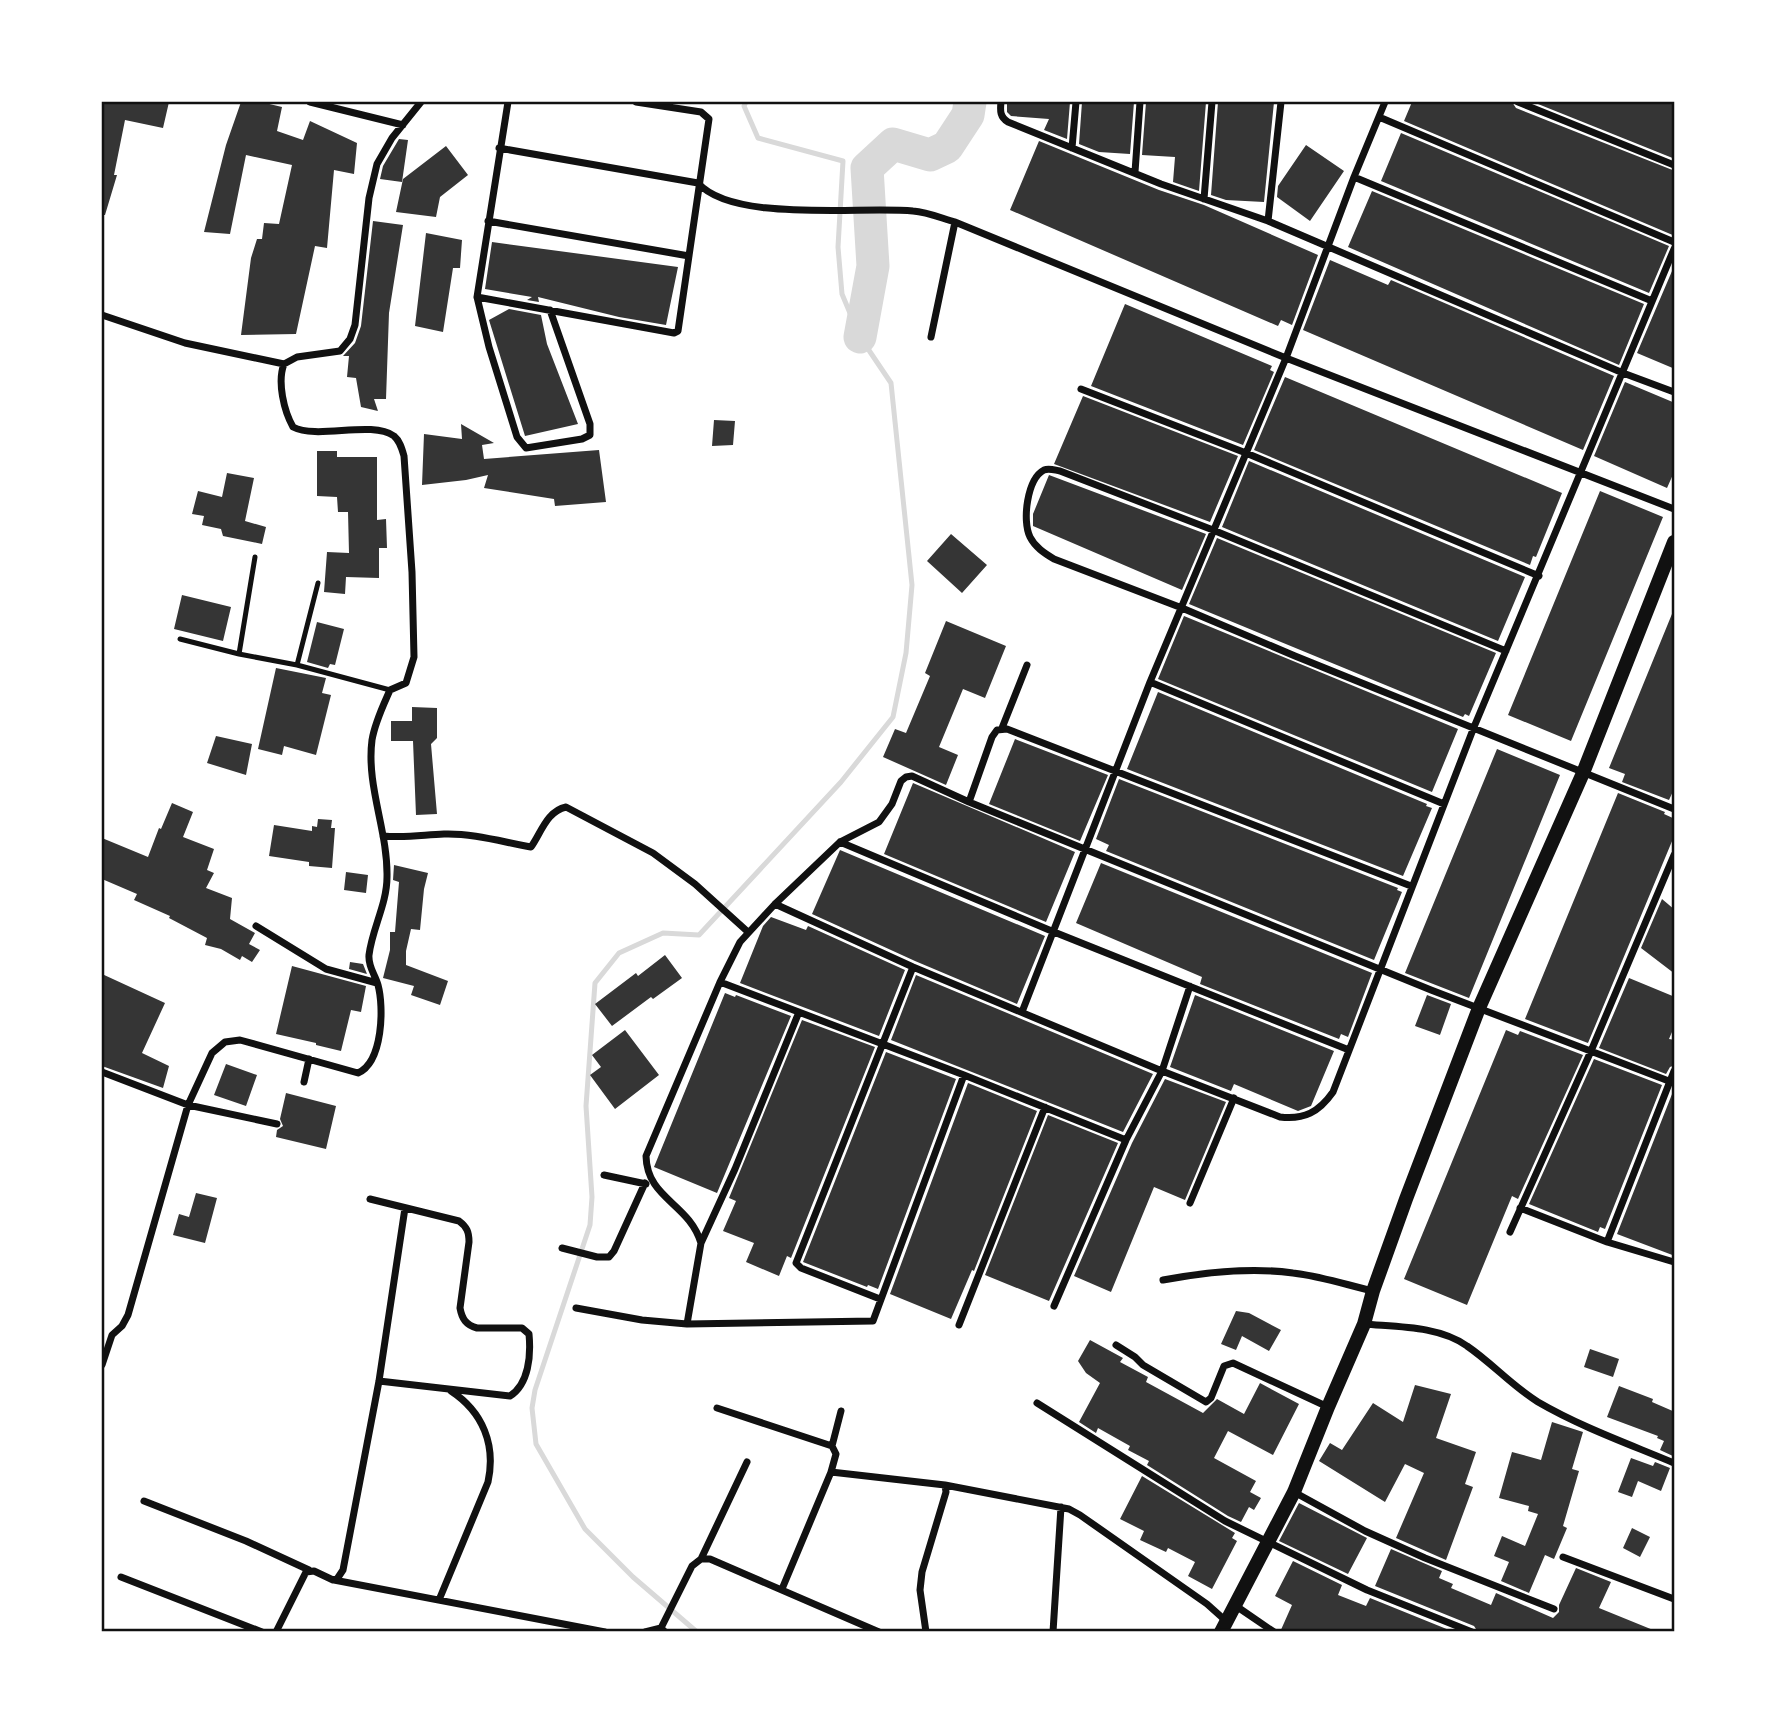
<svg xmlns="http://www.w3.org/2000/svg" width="1776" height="1733" font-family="Quicksand,sans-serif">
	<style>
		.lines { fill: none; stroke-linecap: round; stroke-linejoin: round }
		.stream { stroke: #d9d9d9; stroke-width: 5 }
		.river { stroke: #d9d9d9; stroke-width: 33 }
		.building { fill: #353535 }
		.service { stroke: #111; stroke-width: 5 }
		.minor { stroke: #111; stroke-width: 7 }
		.secondary { stroke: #111; stroke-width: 14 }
		.neatline { fill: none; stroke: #111; stroke-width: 2.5 }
	</style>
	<rect width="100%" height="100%" fill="#fff"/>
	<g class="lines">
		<path class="stream" d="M697,1632l-64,-55 -48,-48 -49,-85 -4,-36 3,-18 55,-165 2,-28 -6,-91 9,-123 24,-30 44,-20 36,2 142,-153 52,-65 13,-64 6,-68 -21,-202 -31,-46 -18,-43 -4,-47 5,-86 -85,-23 -14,-32 2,-4"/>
		<path class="river" d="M860,337l13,-71 -6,-98 26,-24 37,11 17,-8 21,-32 2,-13"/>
	</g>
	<path class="building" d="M102,102h67l-6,26 -38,-8 -11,55h3l-12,40h-3z
		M241,102h20l21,5 -5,24 26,9 7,-19 47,22 -3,31 -20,-4 -7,78 -12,-2 -19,88 -55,1 10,-77 6,-19h5l2,-16 15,1 13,-59 -46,-10 -16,79 -26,-2 22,-87z
		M1007,102h63l-3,37 -23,-9 5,-11 -38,-3 -4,-4z
		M1082,102h52l-4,52 -31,-2 -20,-8z
		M1146,102h60l-7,89 -26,-9 2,-25 -33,-2z
		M1218,102h56l-10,100 -38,-2 -15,-5z
		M1412,102h100l4,6 159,63v65l-271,-115z
		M1533,102h142v57z
		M1401,133l268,113 -20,47 -268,-112z
		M399,139l9,1 -6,42 -22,-3 3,-13z
		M1039,141l120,49 45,15 114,50 -26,70 -11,-5 -3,6 -268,-116z
		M1306,145l38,26 -34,50 -33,-24 1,-11z
		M446,146l22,29 -28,22 -4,20 -40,-5 7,-33z
		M1372,191l272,113 -25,61 -271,-118z
		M373,221l30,4 -14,88 -3,86h-12l4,12 -17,-4 -5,-29 -9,-1 2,-21h-6l12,-13 6,-17z
		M426,233l36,7 -2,28h-7l-10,64 -28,-6z
		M492,242l186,25 -12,58 -47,-8 -81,-20 1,5 -12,-2 5,-3 -47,-8z
		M1330,260l58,25 3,-5 223,96 -31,74 -280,-120z
		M1675,264v105l-38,-16z
		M1125,304l147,62 -2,4 4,2 -31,73 -152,-59z
		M509,309l32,6 6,29 31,80 -53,12 -36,-116z
		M1285,377l277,116 -26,64 -3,-1 -3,9 -276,-115z
		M1625,382l50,21v67l-8,18 -73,-32z
		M1083,396l155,60 -28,66 -156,-58z
		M714,420l21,1 -2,24 -21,1z
		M461,424l33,19 -12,2 2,14 115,-9 7,52 -51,4 -1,-7 -70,-11 4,-13 -22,5 -44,5 2,-51 38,5z
		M317,451h20v6h40v63l9,-1 1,29h-8v30l-33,-1 -1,17 -21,-2 3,-40 22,1 -1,-41h-10l-1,-15 -20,-1z
		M1249,461l276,116 -27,64 -276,-114z
		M227,473l27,5 -9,43 21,6 -4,17 -39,-8 -2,-7 -19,-4 2,-9 -12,-2 6,-23 24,6z
		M1049,475l157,59 -24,56 -149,-64v-12z
		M1600,491l63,26 -92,224 -63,-26z
		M951,534l36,31 -25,28 -35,-32z
		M1217,538l279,115 -27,63 -4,-2 -2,3 -274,-113z
		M182,595l49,12 -8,34 -49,-12z
		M1674,609l1,178 -6,13 -47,-18 3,-8 -16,-6z
		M1184,616l274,113 -26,63 -274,-113z
		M946,621l60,25 -21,52 -22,-9 -24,58 19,8 -12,30 -63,-28 12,-28 11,4 24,-57 -5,-3z
		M317,622l27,7 -9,36 -5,-1 -2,4 -21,-6z
		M276,668l50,10 -4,15 9,2 -15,60 -32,-9 -2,9 -24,-6z
		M1158,692l269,112 -1,2 6,2 -29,68 -276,-107z
		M412,707l25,1v30l-6,6 6,70 -21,1 -3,-74h-22v-20h21z
		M216,736l36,8 -6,31 -39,-12z
		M1015,739l93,36 -28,66 -91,-37z
		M1497,749l63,26 -91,223 -64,-25z
		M1119,779l279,109 -1,2 5,2 -28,68 -268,-109 3,-6 -13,-6z
		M913,783l162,69 -29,70 -162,-68z
		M1618,793l47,19 -1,2 11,5v15l-87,209 -63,-24z
		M172,803l21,9 -10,25 31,12 -7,21 7,3 -8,15 26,10 -2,21 25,14 -6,11 11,6 -8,12 -10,-6 -2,4 -19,-11 -16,-4 2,-7 -38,-20 1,-2 -36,-16 3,-6 -35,-15v-41l46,19 11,-29 2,1z
		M318,819l14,1 -1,8h4l-3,40 -23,-2v-4l-40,-6 5,-31 38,6v-5l5,1z
		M840,850l205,86 -28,68 -102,-43 -103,-47z
		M1101,863l271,110 -24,64 -7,-3 -2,5 -139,-55 2,-7 -126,-54z
		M394,865l34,8 -4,16 -4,41 -9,-1 -5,22v14l42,16 -8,24 -29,-10 3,-9 -31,-8 7,-28v-18h5l4,-50 -6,-2z
		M346,872l22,3 -2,18 -22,-3z
		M1662,899l13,11v64l-34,-26z
		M771,917l35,13 2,-4 97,44 -26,66 -139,-53 23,-57z
		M665,955l17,23 -29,21 -2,-2 -39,29 -17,-22 41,-31 2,3z
		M350,962l13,2 4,10 -18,-5z
		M292,966l74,20 -5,26 -10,-2 -10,41 -25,-6v-2l-40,-9z
		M102,974l63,29 -23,50 27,13 -6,22 -61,-22z
		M916,975l237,99 -30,58 -232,-92z
		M1629,978l46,19v28l-6,14 6,1v25l-5,2 -4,7 -67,-26z
		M725,993l10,4 1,-2 55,21 -74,177 -63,-26z
		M1195,995l139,56 -23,55 -13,5 -64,-27 -3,7 -61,-24z
		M1427,995l24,9 -11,31 -25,-9z
		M802,1020l73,27 -84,211 -4,-2 -8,20 -33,-14 8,-19 -31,-12 13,-30 -7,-3z
		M625,1030l34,45 -44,34 -25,-34 11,-8 -9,-12z
		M1506,1030l12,5 2,-4 63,24 -65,144 -6,-3 -45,109 -63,-26z
		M886,1052l70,27 -78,210 -10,-4 -1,2 -64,-25z
		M1594,1059l68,26 -57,144 -5,-2 -2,5 -69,-28z
		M226,1064l31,11 -11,31 -32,-11z
		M1165,1079l61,23 -41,98 -31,-13 -43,105 -37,-16 58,-133z
		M968,1083l69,28 -63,160 -2,-1 -21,49 -61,-25z
		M1674,1089h1v167l-58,-22z
		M286,1093l50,13 -10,43 -50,-12 1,-7 6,-4 -3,-7z
		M1048,1115l70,28 -69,158 -64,-26z
		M196,1193l21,5 -12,45 -32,-8 6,-21 10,3z
		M1236,1311l13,2 32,17 -12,21 -27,-15 -6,14 -15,-6z
		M1090,1340l33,18 -3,4 28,15 -2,5 57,31 14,-14 27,15 16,-31 39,21 -26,51 -45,-24 -14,27 42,23 -6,11 11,6 -7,12 -5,-3 -8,15 -13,-6 -81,-51 2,-4 -21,-11 2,-4 -32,-18 -2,5 -17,-11 21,-39 -14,-10 -8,-12z
		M1590,1349l29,10 -6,18 -29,-10z
		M1415,1385l36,9 -15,44 40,14 -11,32 8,3 -27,73 -50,-22 28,-65 -19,-9 -20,38 -66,-41 11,-18 12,7 31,-47 30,19z
		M1619,1386l34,13 -1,3 23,10v45l-15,-7 4,-9 -7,-3 1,-2 -51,-19z
		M1552,1422l31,10 -11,37 7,2 -16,55 4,2 -13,31 -9,-4 -16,38 -28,-12 8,-19 -15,-6 8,-20 23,10 13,-32 -10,-3 1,-5 -30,-8 13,-46 29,8z
		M1631,1458l22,8 2,-4 15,6 -9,23 -23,-10 -6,16 -14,-5z
		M1142,1476l93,57 -3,5 5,3 -25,48 -24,-13 7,-14 -27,-14 -2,4 -26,-12 4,-9 -24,-12z
		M1299,1503l68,35 -19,36 -69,-33z
		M1632,1528l18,9 -10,20 -17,-9z
		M1391,1549l51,22 -3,7 14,6 -2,4 40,17 5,-12 57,25 6,-6v-7l17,-37 35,14 -12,26 59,24h-180l-4,-6 -99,-40z
		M1293,1561l49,24 -4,10 28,11 4,-8 84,34h-174l12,-27 -17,-9z"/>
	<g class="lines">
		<path class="service" d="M180,639l59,15 58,11 93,25
			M239,654l16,-97
			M297,665l21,-82"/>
		<path class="minor" d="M310,102l93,23
			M508,102l-31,195 12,50 28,90 9,11 56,-9 8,-4v-11l-40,-114
			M1001,102c-1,9 -1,15 7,20l153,62 107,37 355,152 51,19
			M1518,102l156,63
			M1379,117l295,125
			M499,148l199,35
			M1072,148l4,-46
			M1135,172l5,-70
			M1354,177l298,124
			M698,183c35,40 164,23 215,28 14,1 28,7 42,11l331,136 388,151
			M1204,199l8,-97
			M488,221l201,35
			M1268,221l13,-119
			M477,297l197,36 4,-2 31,-212 -8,-7 -65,-10
			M102,315l83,28 99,21 13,-7 43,-6 10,-12 5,-14 14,-127 8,-34 15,-26 29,-36
			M931,337l24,-115
			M1081,389l165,64 293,123
			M1506,651l-293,-121 -153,-59c-6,-1 -11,-3 -16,-1 -17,9 -22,51 -14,67 5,10 14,16 24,22l128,49 113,48 379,153
			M1150,682l294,122
			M1002,728l25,-63
			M969,802l462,188 243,93
			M383,836c23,2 39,-1 61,-2 28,-1 59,8 87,13 10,-14 16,-36 35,-40l87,46 42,31 53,48
			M840,842l214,90 295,118
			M775,904l138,63 249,104 118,46c24,3 39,-5 53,-25l141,-365 200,-478
			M256,926l70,43 51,14
			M720,982l244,93 162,65
			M1022,1012l128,-330 136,-324 68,-181 31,-75
			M102,1072l86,33 89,19
			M304,1082l5,-23
			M604,1175l42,9
			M370,1199l89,22c8,6 10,11 10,21l-9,66c2,11 6,17 17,20h45l7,6c2,21 0,50 -19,62l-131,-15
			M1190,1203l44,-105
			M1520,1208l87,34 67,20
			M1510,1232l81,-181 83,-196
			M1607,1242l67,-171
			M701,1243c-12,-40 -54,-44 -55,-87l74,-174 20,-40 35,-38 65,-62 39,-20 13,-18 9,-23 5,-4 6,-1 57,26 23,-65 5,-7 10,-1 404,157
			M562,1248l35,9h12l5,-6 31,-68
			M1163,1280c43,-8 87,-13 130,-7 27,3 54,12 80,18
			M880,1299l-79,-31 -5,-5 117,-296
			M1054,1306l72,-166 36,-69 28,-85
			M576,1308l66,12 45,4 186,-3 91,-246
			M687,1324l14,-81 34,-74 64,-157
			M1364,1324c34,3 75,2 103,22 25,17 45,40 71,56 43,25 91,42 136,61
			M959,1325l86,-218
			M1116,1345l19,12 8,8 63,37 5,-4 13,-32 9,-3 95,44
			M102,1365l10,-30 10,-9 6,-11 60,-210 24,-52 13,-11 15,-2 118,33c25,-11 26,-66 20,-88 -3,-11 -10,-18 -9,-30 3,-26 18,-51 18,-78 1,-46 -21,-91 -15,-137 3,-18 11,-34 18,-50l16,-7 8,-26 -2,-85 -8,-116c-2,-7 -4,-15 -10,-20 -23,-16 -76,4 -101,-9 -9,-16 -16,-45 -9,-63
			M1037,1403l188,118 142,69 105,42
			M717,1408l115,38 4,8 -5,18
			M832,1446l9,-35
			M1294,1492l71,39 60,27 129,51
			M144,1501l102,40 63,29
			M1563,1557l111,42
			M701,1559l46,-97
			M121,1577l141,55
			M334,1580l271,52
			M782,1589l49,-117 114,13 124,24 11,6 127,89 19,17
			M439,1600l49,-118c8,-37 -5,-70 -37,-91
			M1236,1606l38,26
			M661,1628l31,-62 9,-7h9l169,73
			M276,1632l30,-60 8,-1 19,9 4,-1 6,-9 36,-189 26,-173
			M645,1632l16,-4 4,4
			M926,1632l-6,-42 2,-18 24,-80 -1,-7
			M1053,1632l8,-125"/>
		<path class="secondary" d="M1221,1632l73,-140 34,-85 36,-83 9,-33 33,-92 73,-191 104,-235 91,-231"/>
	</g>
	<rect width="1776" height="1733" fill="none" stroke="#ffffff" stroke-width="206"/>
	<rect x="103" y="103" width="1570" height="1527" class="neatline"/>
</svg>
